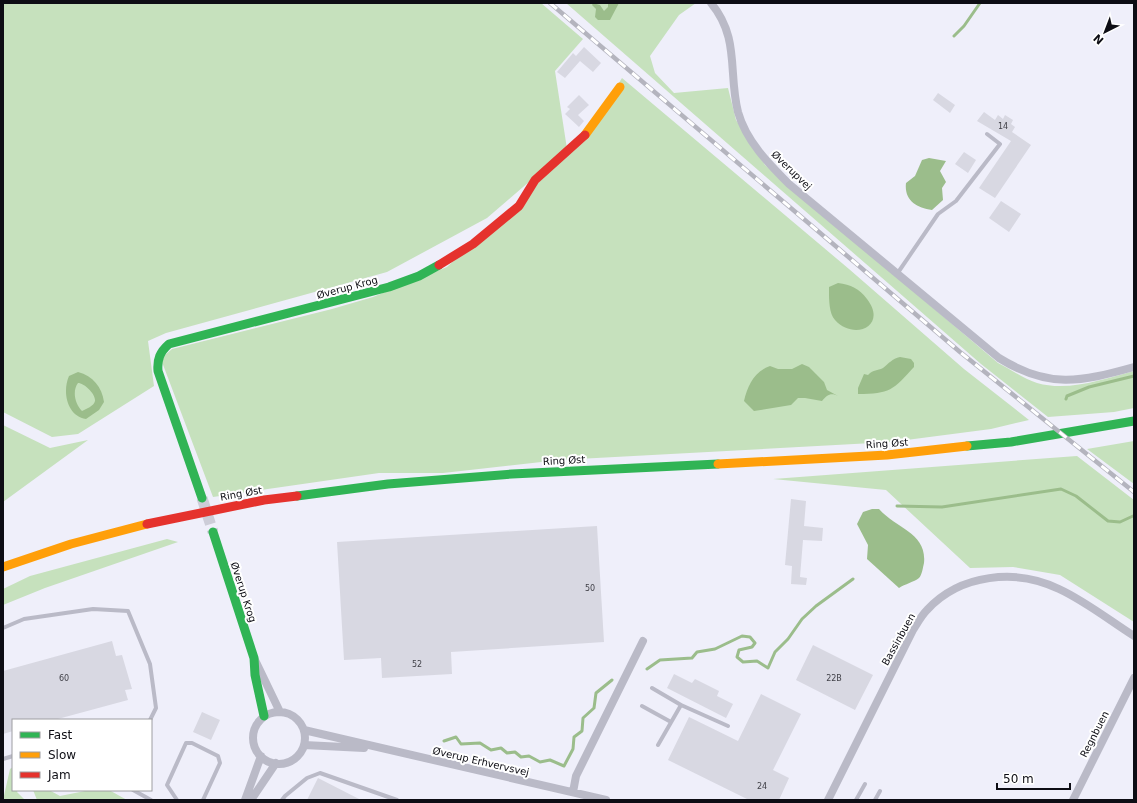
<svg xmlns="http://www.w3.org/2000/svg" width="1137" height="803" font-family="'DejaVu Sans',sans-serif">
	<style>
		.green { fill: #c6e1bd }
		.water { fill: #9bbd8b; fill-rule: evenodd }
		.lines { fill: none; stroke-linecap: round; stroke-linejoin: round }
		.stream { stroke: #9bbd8b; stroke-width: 3 }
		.building { fill: #d8d8e2 }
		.secondary-tunnel { stroke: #cdcdd8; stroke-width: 11; stroke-dasharray: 11 5.5; stroke-linecap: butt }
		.lane { stroke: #babac7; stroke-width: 4 }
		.street { stroke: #babac7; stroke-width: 8 }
		.fast { stroke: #30b455; stroke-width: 9 }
		.slow { stroke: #ff9f0a; stroke-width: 9 }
		.jam { stroke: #e5322d; stroke-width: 9 }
		.rail-casing { stroke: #b4b4be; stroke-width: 4.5 }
		.rail { stroke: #fff; stroke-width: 3; stroke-dasharray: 9; stroke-linecap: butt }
		.labels { text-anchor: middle; stroke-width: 4; stroke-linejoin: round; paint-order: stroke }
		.number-label { font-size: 8px; fill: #414148 }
		.street-label { font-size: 10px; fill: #0d0d14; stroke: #fff }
	</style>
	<rect width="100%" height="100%" fill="#efeffa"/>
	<path class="green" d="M3,3h538l42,36 -28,32 12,78 -80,69 -100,54 -221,61 -18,8 6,45 -76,48 -26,3 -49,-25z
		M566,3h130l-17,12 -29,41 5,17 19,20 54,-5 8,32 29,45 233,198c12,6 26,16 39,20 32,9 66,-4 97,-12v37l-20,4 -66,5 -67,-53z
		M622,78l227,191 115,100 65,51 -38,9 -100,13 -332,18 -116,13h-64l-166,24 -51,-135 3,-7 7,-6 160,-40 41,-12 74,-30 133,-123z
		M3,425l47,23 38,-8 -85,62z
		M1134,441v43l-47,-35z
		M1077,456l57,44v122l-74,-47 -47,-8 -43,1 -84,-78 -113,-11z
		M167,539l11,3 -133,46 -42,17v-16l27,-13z
		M13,767v23h5l-1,2 8,8h-22l7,-31z
		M33,790h16l11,6 30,-6h19l18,10h-90z"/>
	<path class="water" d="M593,3l7,2 4,6 4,-4v-4h11l-9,17h-12l-3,-3 1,-8 -4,-4z
		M929,158l17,3 -6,10 6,11 -4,6 1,12 -11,10c-16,-2 -28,-10 -26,-27l9,-7 7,-16z
		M838,283c13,2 21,5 29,16 21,27 -13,42 -32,21 -6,-6 -6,-21 -6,-29v-4z
		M900,357l11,2 3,4v4c-21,23 -24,27 -56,27v-6l6,-14 4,1c6,-6 9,-4 15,-7 6,-5 9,-9 17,-11z
		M802,364l7,3 15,15 3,8 11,6c-7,-4 -11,-1 -16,5l-17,-3h-7l-7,7 -37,6 -10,-10c4,-16 10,-29 26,-35l8,3h14z
		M78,372c15,4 24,15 26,30l-5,8 -13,9c-19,-3 -24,-27 -17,-43zM78,383c6,0 18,11 17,18 -1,5 -9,8 -13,10 -7,-7 -10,-20 -4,-28z
		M872,509h7c18,20 48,24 45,54 -1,4 -2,12 -5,15 -5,4 -14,6 -20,10l-32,-29 1,-14 -11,-21 6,-12z"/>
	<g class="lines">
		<path class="stream" d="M954,36l10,-10 16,-23
			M1066,399l1,-3 22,-9 45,-11
			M897,506l45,1 119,-18 15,7 32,25 12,1 13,-6
			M647,669l13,-9 32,-2 5,-6 18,-3 27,-13 8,1 5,6 -3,4 -13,3 -2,7 6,5 14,-1 11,7 7,-16 13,-13 14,-20 14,-13 37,-27
			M444,741l12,-4 5,7 19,-1 11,7 10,-2 6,5 8,-1 6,5 8,-1 11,6 10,-2 14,6 9,-17 1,-12 8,-6 1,-13 11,-10 2,-15 16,-13"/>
	</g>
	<path class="building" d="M584,47l17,16 -8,9 -13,-11 -15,17 -8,-6 16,-19 3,3z
		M938,93l17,12 -5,8 -17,-13z
		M579,95l10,10 -11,10 6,6 -5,6 -14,-13 5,-5 -3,-2z
		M984,112l11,8 3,-5 5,4 2,-4 8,5 -2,4 4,3 -3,5 19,13 -36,53 -16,-10 32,-47 -34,-20z
		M964,152l12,8 -8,13 -13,-9z
		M1001,201l20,13 -12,18 -20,-14z
		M791,499l15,2 -2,25 19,2 -1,13 -19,-1 -3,37 7,1 -1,7 -15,-1 1,-18 -7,-1z
		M597,526l7,116 -153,10 1,22 -70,4 -1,-20 -37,2 -7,-118z
		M112,641l4,15 6,-1 10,34 -7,1 3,10 -74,20h-41v11l-10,3v-63z
		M813,645l60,30 -18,35 -59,-30z
		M674,674l18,9 3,-4 24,12 -2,5 16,8 -7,14 -59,-30z
		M761,694l40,20 -28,56 16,8 -10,22h-30l-81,-40 21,-43 49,24z
		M202,712l18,8 -9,20 -18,-8z
		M318,778l43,22h-54z"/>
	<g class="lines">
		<path class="secondary-tunnel" d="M202,498l11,34"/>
		<path class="lane" d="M897,274l41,-60 18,-13 44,-57 -13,-10
			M3,628l21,-9 69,-10 35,2 22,53 6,44 -6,12
			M652,688l29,17
			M642,706l29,16
			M658,745l23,-40 47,21
			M3,759l10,-3
			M133,790l18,10
			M177,800l-10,-15 19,-42h6l26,13 2,7 -17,37
			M282,800l3,-4 22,-18 13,-5 77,27
			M856,800l9,-16
			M875,800l5,-9"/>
		<path class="street" d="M711,3c29,35 17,69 27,109 8,29 31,52 51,72l210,174c50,31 81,24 135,9
			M255,660l25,52
			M253 738a26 26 0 1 1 52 0a26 26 0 1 1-52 0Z
			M304,730l302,70
			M304,745l60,3
			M573,792l3,-16 67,-135
			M245,800l16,-44
			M251,800l25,-37
			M828,800l85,-170c4,-6 8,-14 14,-20 33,-36 89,-42 132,-21 26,12 50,31 75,47
			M1073,800l61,-122"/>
		<path class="fast" d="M967,446l44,-4 123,-21
			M297,496l91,-12 124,-10 206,-10
			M202,498l-44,-127c-1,-12 2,-19 11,-27l220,-57 30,-11 20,-11
			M213,532l41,126 1,17 9,41"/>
		<path class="slow" d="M585,135l35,-48
			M718,464l169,-9 80,-9
			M3,567l68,-23 76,-20"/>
		<path class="jam" d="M439,265l34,-21 46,-38 16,-26 50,-45
			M147,524l117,-24 33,-4"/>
		<defs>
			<path id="rail" d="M550,3l410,349 174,140"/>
		</defs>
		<use href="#rail" class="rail-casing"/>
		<use href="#rail" class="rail"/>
	</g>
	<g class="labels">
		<g class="number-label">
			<text x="1003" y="129">14</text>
			<text x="590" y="591">50</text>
			<text x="417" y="667">52</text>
			<text x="64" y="681">60</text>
			<text x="834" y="681">22B</text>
			<text x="762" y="789">24</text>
		</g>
		<g class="street-label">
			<text transform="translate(792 170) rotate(44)" y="4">Øverupvej</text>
			<text transform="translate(347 287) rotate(-15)" y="4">Øverup Krog</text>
			<text transform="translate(887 443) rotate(-4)" y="4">Ring Øst</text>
			<text transform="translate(564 460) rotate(-3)" y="4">Ring Øst</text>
			<text transform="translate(241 493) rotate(-10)" y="4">Ring Øst</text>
			<text transform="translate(244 592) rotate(72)" y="4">Øverup Krog</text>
			<text transform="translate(898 639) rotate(-61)" y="4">Bassinbuen</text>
			<text transform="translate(1094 734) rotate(-63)" y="4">Regnbuen</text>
			<text transform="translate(481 761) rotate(13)" y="4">Øverup Erhvervsvej</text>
		</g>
	</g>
	<rect width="1137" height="803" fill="none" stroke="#0d0d14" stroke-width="8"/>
	<rect x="12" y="719" width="140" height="72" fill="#ffffff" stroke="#9e9ea1"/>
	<rect x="20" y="732" width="20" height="6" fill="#30b455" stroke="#9e9ea1"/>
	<text x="48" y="739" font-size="12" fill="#0d0d14">Fast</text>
	<rect x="20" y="752" width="20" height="6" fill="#ff9f0a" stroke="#9e9ea1"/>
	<text x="48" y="759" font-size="12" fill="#0d0d14">Slow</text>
	<rect x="20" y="772" width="20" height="6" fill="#e5322d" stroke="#9e9ea1"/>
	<text x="48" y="779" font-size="12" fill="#0d0d14">Jam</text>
	<g transform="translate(1105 32) rotate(222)" stroke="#ffffff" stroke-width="3" paint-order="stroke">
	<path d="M0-3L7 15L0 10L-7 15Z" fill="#0d0d14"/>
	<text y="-6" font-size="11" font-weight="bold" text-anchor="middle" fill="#0d0d14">N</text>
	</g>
	<path d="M997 783v6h73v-6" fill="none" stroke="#0d0d14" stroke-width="2"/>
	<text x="1003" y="783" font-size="12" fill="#0d0d14" stroke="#ffffff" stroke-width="3" paint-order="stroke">50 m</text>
</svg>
